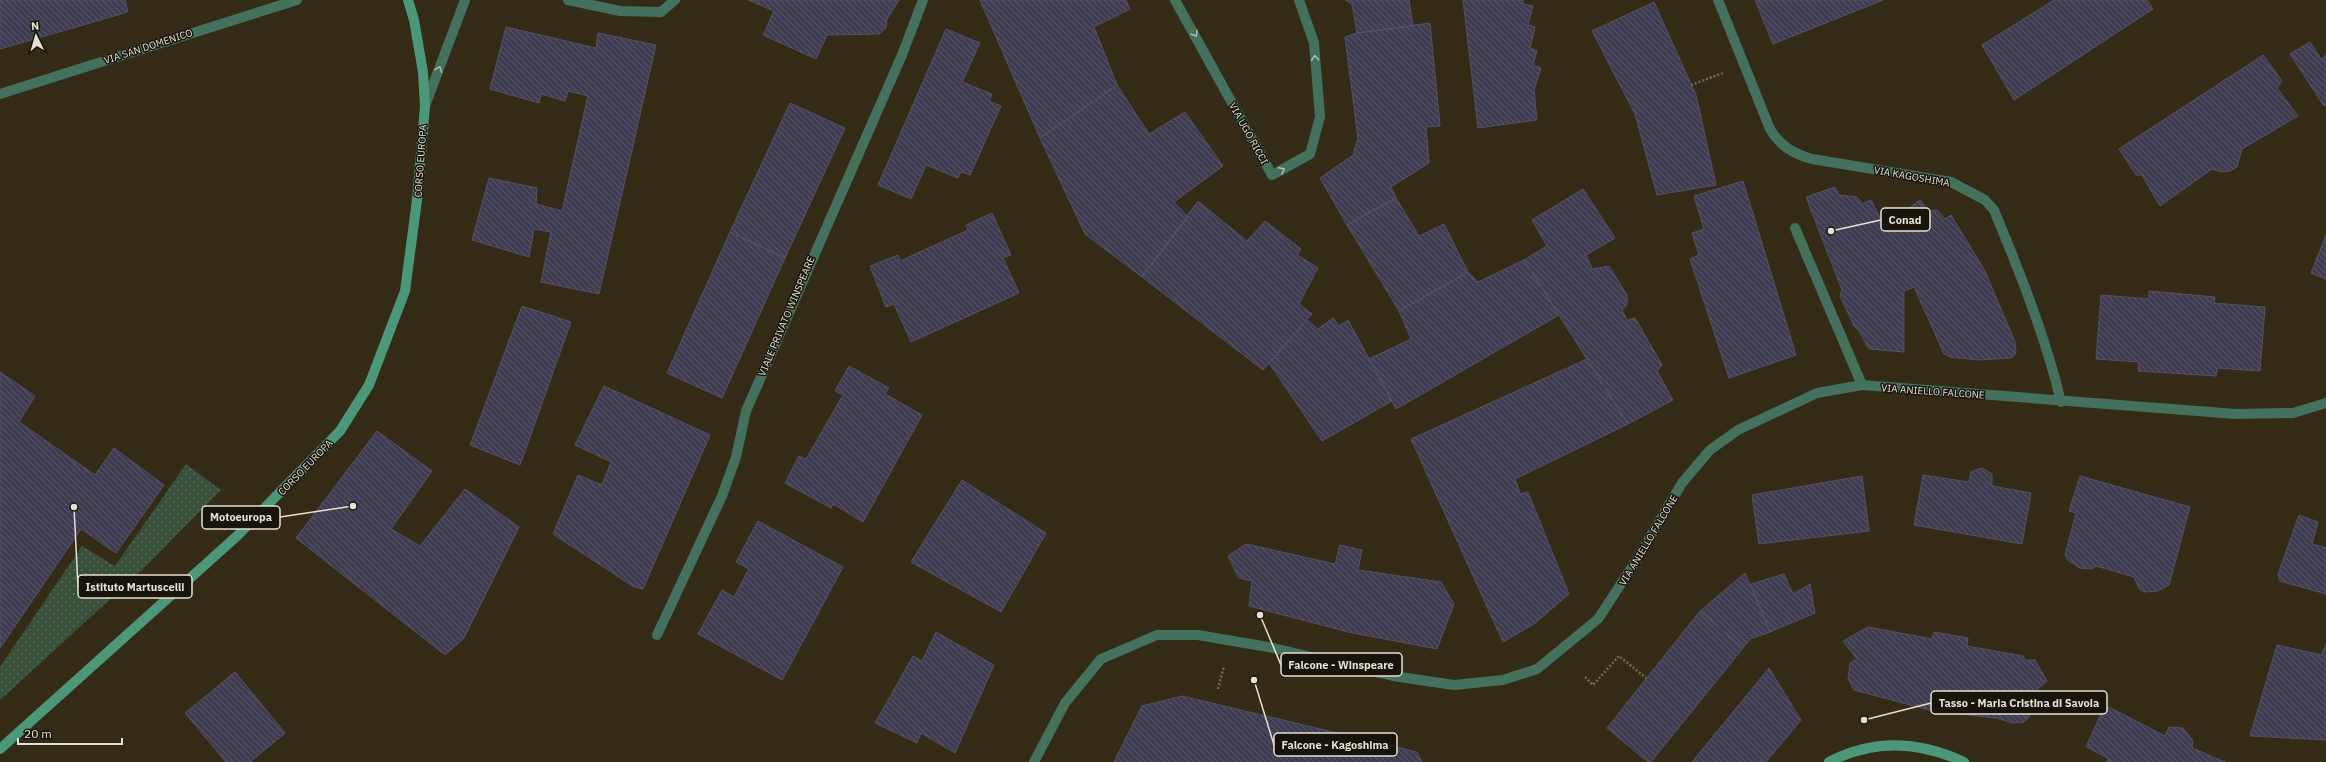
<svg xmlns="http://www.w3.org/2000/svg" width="2326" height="762" font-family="'IBM Plex Sans',sans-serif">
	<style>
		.garden { fill: url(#garden-dots) }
		.building { fill: url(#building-back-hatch); stroke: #545167 }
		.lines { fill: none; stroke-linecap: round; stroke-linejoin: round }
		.path { stroke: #726b59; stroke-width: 2.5; stroke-dasharray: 2 2; stroke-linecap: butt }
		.service { stroke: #44705e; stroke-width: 10 }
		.minor { stroke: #44705e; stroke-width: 10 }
		.tertiary { stroke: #44705e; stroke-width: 10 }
		.secondary { stroke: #4c967a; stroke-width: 10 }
		.oneway { stroke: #adb9ab }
		.labels { text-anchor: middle; stroke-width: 3; stroke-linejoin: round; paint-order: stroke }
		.street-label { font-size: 10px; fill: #e6e1d4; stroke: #18140b }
		.leader { fill: none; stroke: #e6e1d4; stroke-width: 1.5 }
		.callout-dot { fill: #e6e1d4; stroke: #18140b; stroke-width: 1.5 }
		.callout { fill: #18140b; stroke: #e6e1d4; stroke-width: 1.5 }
		.callout-label { font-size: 11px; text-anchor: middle; font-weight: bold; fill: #e6e1d4 }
	</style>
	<defs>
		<pattern id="garden-dots" width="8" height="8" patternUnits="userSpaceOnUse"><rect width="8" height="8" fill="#38503b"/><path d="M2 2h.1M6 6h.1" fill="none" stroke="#556956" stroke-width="1.8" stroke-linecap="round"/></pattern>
		<pattern id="building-back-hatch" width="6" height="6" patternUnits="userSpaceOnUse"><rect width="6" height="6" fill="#3f3c51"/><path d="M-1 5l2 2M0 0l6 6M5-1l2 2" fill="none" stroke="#5b5869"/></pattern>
	</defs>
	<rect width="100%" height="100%" fill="#332b16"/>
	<path class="garden" d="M186,464l35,26 -79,80 -142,130v-33l82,-121 33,20z"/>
	<path class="building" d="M0,0h125l3,12 -128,37z
		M748,0h151l-12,19 -1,9 -7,6 -52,1 -11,24 -53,-24 11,-24z
		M980,0h146l4,9 -36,18 23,58 -77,53z
		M1345,0h64l4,26 -56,7 -5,-29z
		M1463,0h60v4l10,2 -5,19 7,2 -5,21 7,3 -4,14 8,3 -7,22 3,30 -59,8z
		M1755,0h128l-110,44z
		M2054,0h93l6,9 -139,91 -32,-55z
		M1654,2l42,93 20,90 -59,10 -22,-81 -43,-83z
		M1430,23l10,103 -14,1 3,36 -38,24 5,11 -49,27 -27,-47 33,-23 5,-17 -13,-101 12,-4z
		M506,27l90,21 2,-15 58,12 -57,249 -58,-12 10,-50 -17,-3 -5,28 -57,-17 17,-62 48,10 -1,16 26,7 26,-115 -20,-5 -3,10 -24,-7 -2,9 -49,-14z
		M946,29l34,14 -18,39 30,12 -3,7 12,5 -31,69 -9,-3 -3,6 -32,-13 -15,34 -33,-14z
		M2310,42l11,17 5,-4v49l-2,2 -34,-52z
		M2263,55l19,26 -5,7 21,28 -56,33 -5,18 -7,4 -9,1 -9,-3 -52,37 -18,-31h-6l-17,-26z
		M1117,85l32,49 36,-22 38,54 -49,36 14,15 -46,60 -57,-43 -45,-96z
		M790,103l55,25 -60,130 -55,-26z
		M1743,181l53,174 -67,23 -39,-119 9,-4 -7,-22 12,-4 -10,-33z
		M1835,187l4,8 18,2 5,7 9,-4 12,23 14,-6 23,-17 9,11 8,-1 8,9 6,-4 34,56 30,71 1,11 -4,5 -34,2 -28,-3 -6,-3 -30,-67 -10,4v61l-35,-3 -10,-18 -5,-5 -14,-30 2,-6 -36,-93z
		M1583,189l32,49 -29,17 6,14 17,-3 18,29v10l-5,5 5,10 8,-2 27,47 -5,6 16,29 -45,24 -104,-164 23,-14 -15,-26z
		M1396,198l23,38 25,-12 24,48 -69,39 -52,-86z
		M1198,201l49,40 18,-20 36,28 -4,6 21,13 -19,36 13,10 -49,56 -121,-93z
		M992,213l19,42 -8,3 16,35 -108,49 -17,-38 -8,3 -16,-41 28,-11 2,6 68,-31 -2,-5z
		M730,232l55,26 -63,140 -55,-25z
		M2326,235v44l-15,-6z
		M1524,260l35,55 -163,94 -27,-50 42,-20 -12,-28 69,-39 10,10z
		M2149,291l66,6 -1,6 51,4 -5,64 -43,-3 -1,8 -78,-5 1,-9 -43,-3 5,-64 48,4z
		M522,306l49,16 -51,143 -50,-20z
		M1333,318l6,8 9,-6 44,81 -70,40 -53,-78 38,-43 11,9z
		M1587,359l41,65 -113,55 5,15 8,-2 41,102 -35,30 -31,18 -92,-203z
		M849,366l40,22 -4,6 37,21 -59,107 -30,-18 -2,4 -46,-25 14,-27 7,3 37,-64 -8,-4z
		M0,372l35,24 -16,26 76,53 19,-27 50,37 -48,68 -35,-24 -81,119z
		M604,386l106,49 -67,154 -9,-2 -81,-53 25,-59 24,10 9,-23 -36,-17z
		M377,431l55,40 -41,58 29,17 45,-57 54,38 -55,111 -19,17 -149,-117z
		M1982,468l10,6v12l39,7 -9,51 -108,-19 9,-50 46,7 2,-10z
		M1862,476l7,55 -110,13 -7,-49z
		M2080,476l110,31 -21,78 -11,6 -13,1 -6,-3 -5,-12 -38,-11 -4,3 -13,-1 -11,-8 -3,-5 11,-42 -7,-2z
		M962,480l84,53 -45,79 -90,-50z
		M2299,515l19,7 -6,22 14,4v46l-46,-13 -2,-7z
		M758,521l85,46 -61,113 -84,-46 24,-44 12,7 15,-28 -13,-7z
		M1246,544l89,20 5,-19 22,5 -4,20 83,12 13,22 -17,45 -89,-17 -99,-26 3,-25 -13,-3 -11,-22z
		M1745,573l25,59 -20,7 -7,9 -43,-37z
		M1784,574l9,20 17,-10 5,29 -45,19 -19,-48z
		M1700,611l43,37 -92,114h-3l-41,-34z
		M1868,627l64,12 2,-7 34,6 -1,8 56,10 2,4h10l12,21 -15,13 -3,23 -5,5 -11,1 -17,-5 -63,-7 -79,-21 -6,-11 2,-16 7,-4 -14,-18z
		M936,632l58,33 -39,88 -34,-20 -4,10 -42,-20 38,-67 9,5z
		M2277,645l44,10 5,-10v95l-76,-4z
		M1769,668l32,52 -35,42h-74z
		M235,672l50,61 -35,29h-24l-41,-49z
		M1182,696l235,56 5,10h-308l28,-56z
		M2105,705l60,31 4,-9 14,1 10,13 -1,7 33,14h-118l1,-4 -22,-11z"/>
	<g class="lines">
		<path class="path" d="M1691,85l32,-12
			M1585,677l8,8 26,-29 27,22
			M1218,689l6,-23"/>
		<path class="service" d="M1795,228l67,157"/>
		<path class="minor" d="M568,0l52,11 41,1 14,-12
			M1175,0l97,175 38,-21 10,-37 -6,-74 -15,-43
			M1718,0l52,129c10,17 24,25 42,30l139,23 34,18 9,10c26,63 51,125 67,192
			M0,94l297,-94
			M425,106l40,-106
			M657,635l65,-139 14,-39 10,-46 156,-356 21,-55"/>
		<path class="tertiary" d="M1034,762l31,-59 36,-44 56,-24h41l70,12 125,29 61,9 49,-5 34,-11 61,-50 36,-55 48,-81 28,-33 28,-20 79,-37 45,-8 374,29 57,-1 33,-10"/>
		<path class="secondary" d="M0,749l237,-213 103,-105 29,-46 36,-94 12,-91 8,-94 -2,-34 -9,-52 -6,-20
			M1829,762c44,-23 90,-21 135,0"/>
	</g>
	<defs><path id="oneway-chevron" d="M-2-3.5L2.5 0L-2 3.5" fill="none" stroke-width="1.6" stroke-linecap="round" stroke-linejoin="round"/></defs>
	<g class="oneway">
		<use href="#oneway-chevron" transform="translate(1195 34) rotate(60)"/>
		<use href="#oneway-chevron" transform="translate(1315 58) rotate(-95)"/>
		<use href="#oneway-chevron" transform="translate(439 69) rotate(-69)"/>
		<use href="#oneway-chevron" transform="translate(1282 170) rotate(-29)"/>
	</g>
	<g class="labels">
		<g class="street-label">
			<text transform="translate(148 46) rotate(-18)" y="4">VIA SAN DOMENICO</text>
			<text transform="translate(1249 133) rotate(61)" y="4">VIA UGO RICCI</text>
			<text transform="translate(420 161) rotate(-86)" y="4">CORSO EUROPA</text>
			<text transform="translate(1912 176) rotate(10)" y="4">VIA KAGOSHIMA</text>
			<text transform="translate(786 316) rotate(-67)" y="4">VIALE PRIVATO WINSPEARE</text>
			<text transform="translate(1933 391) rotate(4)" y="4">VIA ANIELLO FALCONE</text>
			<text transform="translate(305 467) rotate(-46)" y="4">CORSO EUROPA</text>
			<text transform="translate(1648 540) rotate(-59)" y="4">VIA ANIELLO FALCONE</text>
		</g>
	</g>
	<path class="leader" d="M1831 231L1881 220M353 506L280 517M74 507L78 587M1260 615L1281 665M1864 720L1931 703M1254 680L1274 745"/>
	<g class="callout-dot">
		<circle cx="1831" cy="231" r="4"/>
		<circle cx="353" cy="506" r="4"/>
		<circle cx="74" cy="507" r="4"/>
		<circle cx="1260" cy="615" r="4"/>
		<circle cx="1864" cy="720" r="4"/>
		<circle cx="1254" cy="680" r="4"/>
	</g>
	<g class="callout">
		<rect x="1881" y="208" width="49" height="23" rx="4"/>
		<rect x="202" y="506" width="78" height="23" rx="4"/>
		<rect x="78" y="575" width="114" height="23" rx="4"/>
		<rect x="1281" y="653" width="121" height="23" rx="4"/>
		<rect x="1931" y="691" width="176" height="23" rx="4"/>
		<rect x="1274" y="733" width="123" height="23" rx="4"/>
	</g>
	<g class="callout-label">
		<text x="1905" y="224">Conad</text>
		<text x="241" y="521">Motoeuropa</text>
		<text x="135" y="591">Istituto Martuscelli</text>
		<text x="1341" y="669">Falcone - Winspeare</text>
		<text x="2019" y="707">Tasso - Maria Cristina di Savoia</text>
		<text x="1335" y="749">Falcone - Kagoshima</text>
	</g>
	<g transform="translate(36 36) rotate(355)" stroke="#18140b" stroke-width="3" paint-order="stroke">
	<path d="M0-3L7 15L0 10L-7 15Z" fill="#e6e1d4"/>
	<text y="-6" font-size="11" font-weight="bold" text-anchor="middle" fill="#e6e1d4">N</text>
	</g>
	<path d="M18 738v6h104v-6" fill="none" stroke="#e6e1d4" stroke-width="2"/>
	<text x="24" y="738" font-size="12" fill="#e6e1d4" stroke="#18140b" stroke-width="3" paint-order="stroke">20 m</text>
</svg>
